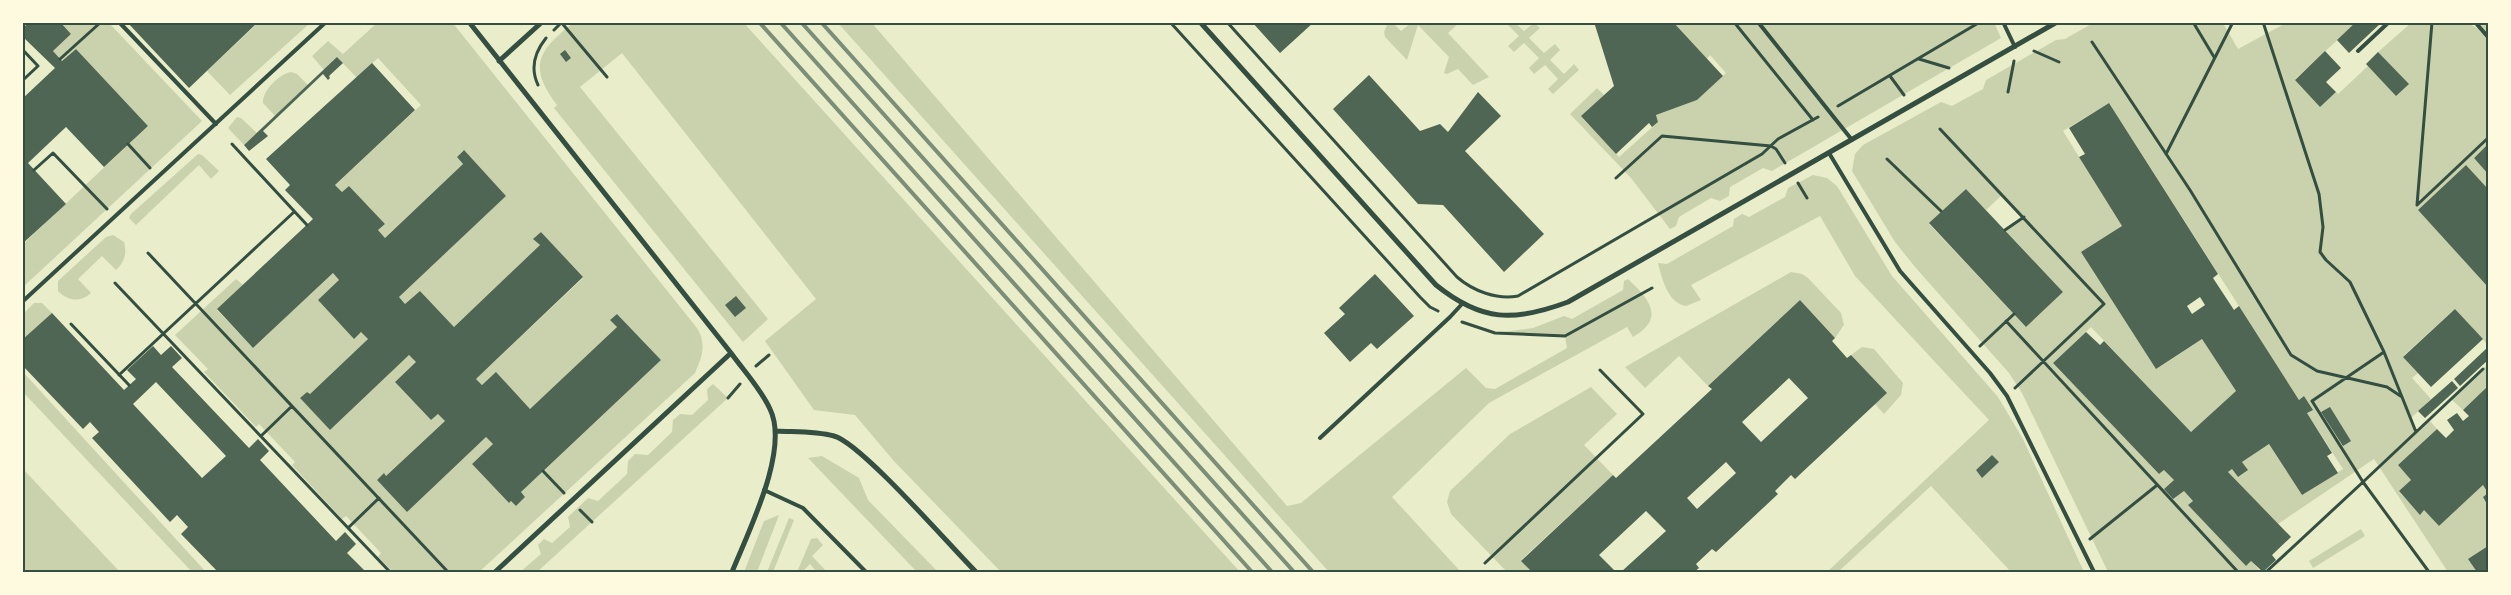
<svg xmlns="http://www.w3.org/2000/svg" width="2511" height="595" font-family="Helvetica,sans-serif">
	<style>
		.green { fill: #cad2ad; fill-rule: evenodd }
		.building { fill: #4f6655; fill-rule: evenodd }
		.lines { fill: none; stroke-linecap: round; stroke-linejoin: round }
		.path { stroke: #344e41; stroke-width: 3 }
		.service { stroke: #344e41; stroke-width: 4 }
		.minor { stroke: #344e41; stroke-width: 5 }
		.rail { stroke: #7c8e77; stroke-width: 4 }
		.neatline { fill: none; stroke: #344e41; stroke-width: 2 }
	</style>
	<rect width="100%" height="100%" fill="#e9edc9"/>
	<path class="green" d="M452,22l245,306c10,16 5,29 -2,45l-216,199h-86l-15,-15 3,-4 -35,-37 -4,3 -50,-54 3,-3 -36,-38 -3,3 -52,-55 4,-3 -33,-34 61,-56 7,6 -26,25 36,38 80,-75 6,7 15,58 7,-6 7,7 -58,55 -3,-2 -7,6 30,32 79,-75 7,7 -21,20 36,38 7,-6 7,7 -59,55 -2,-2 -7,6 30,31 79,-74 7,7 -21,20 37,39 2,-2 5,5 9,-9 -4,-5 140,-132 -44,-46 -7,6 7,7 -87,82 -34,-36 -14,12 -6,-6 107,-101 -42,-46 -7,7 6,6 -86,82 -34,-36 -15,13 -6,-7 107,-101 -43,-46 -6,7 6,7 -78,74 -7,-8 7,-6 -36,-38 -7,6 -7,-7 86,-80 -43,-47 -21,20 -19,-20 -14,12 -12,-14 16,-15 15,13 34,-31z
		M1994,22l7,16 -229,133 -9,-3 -33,19 -1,9 -9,5 -9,-3 -32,19 -3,9 -6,3 -39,-51 -61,-64 27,-26 7,7 -22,21 37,41 39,-35 -2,-7 41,-15 29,-27 -16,-18 -3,4 -34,-36z
		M60,23h49l93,98 -179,166v-43l125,-118 -72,-77 -14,12 -9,-10 18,-17z
		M258,23h52l-80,72 -23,-24z
		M573,23h171l496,549h-239l-108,-112 -38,-45 -41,-5 -49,-69 51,-42 -194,-246 -42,34 188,232 -25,23 -189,-234 3,-3c-30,-39 -18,-55 16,-82z
		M838,23h34l415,483 14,-3 165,-135 20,20 9,1 72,-41 -2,-12 -70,-3 38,-5 31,-12 8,3 51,-29 1,-9 4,-2c21,20 38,39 5,58l-6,-10 -138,76 -97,94 69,75h-132z
		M1388,23h5l8,8 10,-8h48l-11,10 41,44 -16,8 -15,-16 -11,5 -3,-1 5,-16 -31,-32 -11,35 -22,-23 -1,-5z
		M1506,23h9l9,8 10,-8 6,5 -11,10 15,15 11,-9 5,6 -10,10 14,14 10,-10 5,6 -26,24 -5,-5 10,-10 -13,-14 -11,9 -5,-6 10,-10 -15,-15 -10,9 -6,-6 11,-10z
		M2093,23h130l15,26 48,-26h70l-61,56 25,27 16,-14 2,2 30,-28 40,18 -30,-32 33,-29h57l14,8 -7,-8h13v121l-14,14 14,16v15l-22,-24 -48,45 70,77v58l-33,-36 -52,47 15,17 -6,5 19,21 -21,20 5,13 14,-12 8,9 -39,36 13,15 -12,12 21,22 4,-4 15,16 44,-41 5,8 -5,4 5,8v41l-19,13 8,13h-29l-74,-113 -96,65 -50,-52 4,-3 6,8 9,-6 -5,-9 27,-18 33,51 41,-26 -36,-56 5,-3 -8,-14 -5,4 -190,-297 -46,28 59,95 34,143 46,-30 34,52 -45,41 -100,-105 -38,36 106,111 5,-4 10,10 -10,9 9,9 11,-7 9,10 -4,4 57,61 5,-5 10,11h-153l-86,-179 -13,-20 -94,-106 -20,-25 -43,-71 3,-17 8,-9 78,-43 11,4 31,-17 3,-9 70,-40 9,-1zM1966,189l20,21 16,-15 22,23 -19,12 58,62 -37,35 -97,-103z
		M291,72l6,2 11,11 -33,31 -12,-13c-1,-12 16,-29 28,-31z
		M237,117l4,1 16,15 -13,12 -16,-17z
		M198,154l4,1 17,16 -8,8 -12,-14 -63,60 -7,-7 2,-4z
		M1813,175l14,3 10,8 55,90 106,121 25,42 61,133h-73l-80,-86 -93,86h-11l162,-152 -134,-144 -35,-60 -129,69 10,15 -15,6c-18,-3 -24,-27 -28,-43l9,1 66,-38 1,-7 8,-5 7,3 36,-20 3,-9z
		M113,235l11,7c3,12 1,19 -8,28l-14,-14 -24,23 13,14c-11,10 -23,8 -33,-2v-10l48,-44z
		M1791,272l11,2 6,4 33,35 3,12 -9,13 -35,-38 -92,86 -29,-30 -34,32 -20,-21z
		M34,303h8l10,10 -29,27v-26z
		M1862,347l12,2 29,34 -2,12 -17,19 -9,-10 11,-11 -35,-38z
		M2488,364v22l-25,24 -12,-11z
		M23,372l183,200h-14l-169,-180z
		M713,384l15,14 -191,174h-17l21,-18 -3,-9 6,-6 8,4 18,-16 -2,-10 20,-19 10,3 29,-27 1,-13 7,-7 13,1 24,-23 1,-12 7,-6 12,1 16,-15 -1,-11z
		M1591,387l26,27 -33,31 29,30 -92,85 11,12h-25l-56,-58 -4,-12 3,-11 60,-57z
		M822,456l37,22 9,22 70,72h-21l-109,-114z
		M22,469h1l97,103h-97z
		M779,515l-22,57h-13l20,-51z
		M789,518l5,2 -21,52h-6z
		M2361,529l4,7 -52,32 -4,-7z
		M817,538l6,7 -11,11 15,16h-10l-7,-8 -8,8h-5l14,-33z"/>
	<path class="building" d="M29,22h31l11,12 -18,17 9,10 14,-12 72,77 -44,41 -38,-40 -38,36 38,41 -44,40v-145l33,-31 -33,-32v-7z
		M127,22h131l-69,66z
		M1252,22h62l-34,31z
		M1594,22h79l50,54 -26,24 -41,15 2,7 -6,5 -3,-4 -33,31 -35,-38 33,-30z
		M2356,22h26l-33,31 -12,-13z
		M565,50l6,8 -5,4 -6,-8z
		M2325,51l16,17 -15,14 10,10 -16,15 -25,-27z
		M2378,52l31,32 -13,12 -30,-32z
		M337,57l6,6 -14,13 1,2 -2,2 -5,-6 -60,57 5,5 -19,15 -5,-6z
		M372,63l43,47 -80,75 7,7 7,-6 36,38 -7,6 7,8 78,-74 -6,-7 7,-7 42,46 -107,101 6,7 15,-13 34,36 86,-82 -7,-6 8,-7 42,45 -107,102 6,6 14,-13 34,37 87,-82 -7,-7 7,-6 44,46 -140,132 4,5 -9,9 -5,-5 -2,2 -37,-39 21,-20 -7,-7 -79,75 -30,-32 7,-7 2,3 59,-55 -7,-7 -7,6 -36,-38 21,-20 -7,-7 -79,75 -30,-32 7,-6 3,2 58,-55 -7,-7 -7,7 -36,-39 21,-20 -6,-7 -80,75 -36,-39 96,-90 -28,-29 5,-5 -24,-26z
		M1369,75l51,56 20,-7 8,8 30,-40 23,24 -36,35 79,83 -40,38 -61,-67 -25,-1 -85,-95z
		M2109,103l109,171 -5,4 21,32 5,-4 60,94 5,-4 9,14 -6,3 25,40 -5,3 11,17 -36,22 -33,-51 -27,18 6,8 -10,7 -6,-8 -4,3 63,65 -19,18 4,5 -13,12 -12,-11 -5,5 -58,-61 5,-4 -9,-10 -11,8 -9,-10 10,-9 -10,-10 -5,4 -106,-111 33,-31 14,13 4,-4 87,91 45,-41 -34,-52 -46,30 -75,-117 41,-26 -43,-69 6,-3 -16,-26zM2200,297l5,8 -13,9 -5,-8z
		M2488,144v30l-14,-16z
		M2466,165l22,24v98l-70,-77z
		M1966,189l97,103 -37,35 -97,-104z
		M1375,274l39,42 -37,33 -6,-6 -21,19 -26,-29 21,-19 -6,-6z
		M736,296l10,12 -11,9 -10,-12z
		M1800,300l35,38 -3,3 15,17 4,-3 36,38 -92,86 -4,-4 -16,16 3,3 -62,58 -4,-3 -16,15 3,4 -5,4h-73l45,-41 -20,-20 -47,44 17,17h-84l-11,-11 92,-86 3,3 96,-89 -4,-3zM1789,378l19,20 -47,44 -19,-20zM1726,462l10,11 -39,36 -10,-11z
		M2455,309l28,30 -52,48 -28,-30z
		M52,313l72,77 12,-11 -9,-9 26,-24 8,9 10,-9 11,12 -10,9 77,81 9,-9 11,12 -9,9 76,81 9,-9 11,12 -9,9 19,19h-148l-37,-38 7,-7 -11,-12 -7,7 -78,-84 7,-6 -9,-10 -7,7 -61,-64v-25zM156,382l70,74 -24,22 -69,-74z
		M2487,348l1,12 -28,26 -6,-7z
		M2452,381l6,7 -33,30 -7,-7z
		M2488,386v120l-5,-9 5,-4 -5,-8 -44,41 -15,-16 -4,5 -21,-24 12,-11 -13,-15 39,-36 9,9 8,-8 -7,-10 10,-7 6,8 6,-5 -6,-6z
		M2330,407l21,34 -8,5 -22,-34z
		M1992,455l7,7 -17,16 -6,-8z
		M2488,546v26h-11l-9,-13z"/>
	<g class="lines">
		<path class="path" d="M561,22l46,55
			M1170,22l250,275 10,10 8,4
			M1227,22l230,255c16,14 40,23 61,19l244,-142 16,-15 40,-22
			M1734,22l79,98
			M2193,22l21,35
			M2263,22l56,172 4,33 -3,25 6,8 24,22 34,70 -72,49 51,81 -97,90
			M554,30l8,-8
			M2092,42l98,148 101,165 26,16 70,16 15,10
			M22,49l16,17 -16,15
			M2034,51l25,11
			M60,59l41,-37
			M1919,59l30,9
			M1890,76l14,19
			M538,85c-8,-17 -4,-32 8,-47
			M2008,92l6,-31
			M1838,106l142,-84
			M1940,129l164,175 -89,84
			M128,144l22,24
			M232,144l75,81
			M2166,154l67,-132
			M1887,159l54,52
			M34,170l19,-17 54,56
			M1616,178l46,-42 109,10 5,3 9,14
			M1798,183l9,15
			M2417,205l15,-183
			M2417,205l71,-67
			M2005,230l19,-13
			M148,253l300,319
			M115,283l275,289
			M2006,321l232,251
			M1462,322l33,11 70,3 87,-48
			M71,324l58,61
			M1980,346l34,-32
			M2384,352l32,80
			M756,366l13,-11
			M119,375l175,-163
			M728,398l12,-14
			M261,436l31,-30
			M543,471l21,22
			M580,510l12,12
			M348,528l31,-30
			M2090,539l66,-53
			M1485,563l158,-149 -43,-44
			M2429,572l-66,-90 120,-113"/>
		<path class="service" d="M119,22l97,102
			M1758,22l94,118
			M2003,22l12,25
			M2475,22l13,15
			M2358,51l31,-29
			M1829,153l71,118 90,102 17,23 87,176
			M22,302l304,-280
			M1320,438l130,-121 12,-13
			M764,490l39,18 63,64"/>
		<path class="minor" d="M469,22l262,331c13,18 30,36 39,56 20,41 -22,123 -38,163
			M1200,22l236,263c46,37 78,37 132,17l489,-280
			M499,61l43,-39
			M777,431c18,1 39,0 57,5 27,7 117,111 142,136
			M495,572l236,-219"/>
		<path class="rail" d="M759,22l493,550
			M780,22l492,550
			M801,22l493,550
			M821,22l492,550"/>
	</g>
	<rect width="2511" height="595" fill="none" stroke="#fefae0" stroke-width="48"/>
	<rect x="24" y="24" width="2463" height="547" class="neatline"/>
</svg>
